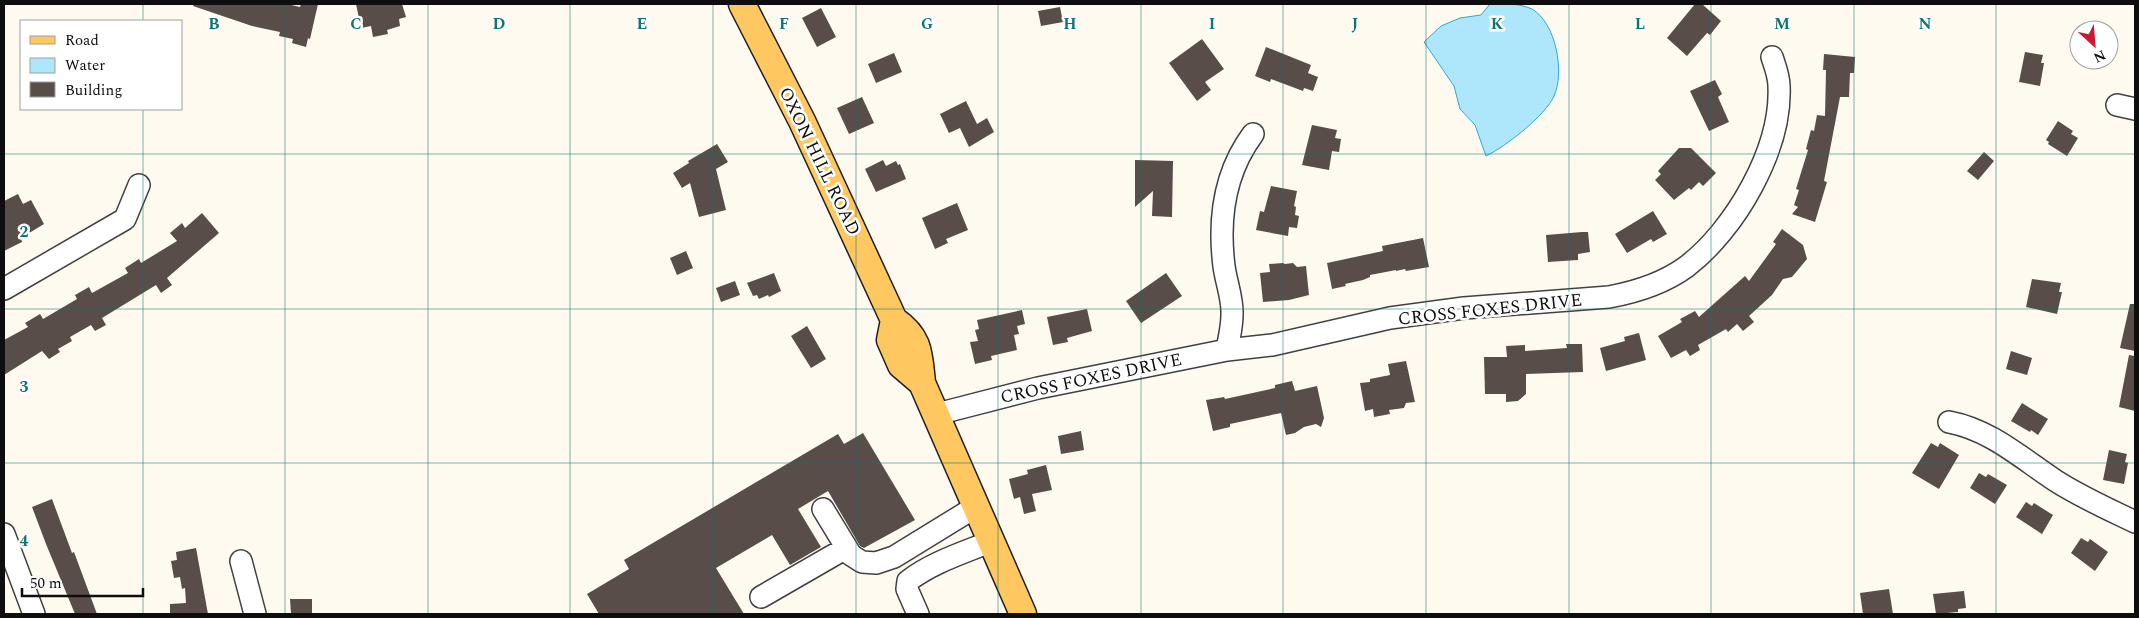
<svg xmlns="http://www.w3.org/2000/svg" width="2139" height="618" font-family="Spectral,serif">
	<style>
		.water { fill: #aee7fc; stroke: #2ea7da }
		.building { fill: #584d49 }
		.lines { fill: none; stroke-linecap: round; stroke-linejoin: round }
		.minor-casing { stroke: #414141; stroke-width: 24 }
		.major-casing { stroke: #1f1f1f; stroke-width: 29 }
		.minor { stroke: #fff; stroke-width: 21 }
		.major { stroke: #ffc75f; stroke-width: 26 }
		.grid { fill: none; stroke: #0f766e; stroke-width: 1; stroke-opacity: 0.55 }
		.labels { text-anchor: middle; stroke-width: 5; stroke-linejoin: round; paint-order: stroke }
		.street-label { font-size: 18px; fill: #0e0e0e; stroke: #fff }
		.grid-label { font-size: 16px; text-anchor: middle; font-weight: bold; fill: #0f766e; stroke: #fff; stroke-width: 5; stroke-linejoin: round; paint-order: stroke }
	</style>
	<rect width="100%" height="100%" fill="#fffaef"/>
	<path class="water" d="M1490,4c14,0 29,-1 42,5 24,14 33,63 22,87 -8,19 -49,51 -68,60l-11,-31 -15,-16 -6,-23 -30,-44 17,-16 19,-8 21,-3z"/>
	<path class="building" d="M194,4h93l13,3 1,-3h17l-8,35 -2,-1 -2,9 -14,-4 1,-4 -14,-3 1,-4 -28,-6 -59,-20z
		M356,4h46l4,13 -7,2 1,7 -13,4 1,4 -15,3 -2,-11 -10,2z
		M1695,4h7l19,17 -11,14 -3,-2 -20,23 -20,-18z
		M1060,7l3,15 -22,4 -3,-15z
		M821,8l15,29 -19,10 -15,-29z
		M1202,39l22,30 -19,13 6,8 -14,11 -28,-38z
		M1266,47l45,18 -3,8 10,4 -5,14 -9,-3 -1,3 -32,-12 -1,3 -15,-6z
		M2025,52l18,3 -2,8h3l-4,23 -21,-4z
		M894,53l8,19 -26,11 -8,-19z
		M1824,54l31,3 -1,16h-4l-1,24h-9l-16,84 3,1 -12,40 -23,-8 6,-7 -4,-2 5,-15 -3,-1 12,-39 -2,-1 5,-19 3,1 3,-16 8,1 1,-46h-3z
		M1715,80l7,14 -4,3 11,25 -20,9 -19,-40z
		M862,97l12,26 -25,11 -12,-26z
		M966,101l11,23 10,-6 7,14 -25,15 -9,-19 -11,5 -9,-19z
		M2058,121l15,10 -2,3 7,4 -11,18 -19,-12 1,-2 -3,-2z
		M1312,125l25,5 -2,8 6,1 -2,13 -7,-1 -3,19 -27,-5z
		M717,144l11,18 -12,7 10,41 -27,7 -9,-34 -8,5 -9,-15 16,-10 -1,-2z
		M1679,148h12l25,25 -13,13 -4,-4 -8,8 -2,-2 -15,12 -19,-20 6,-6 -3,-3z
		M1984,152l10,9 -16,19 -11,-9z
		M883,160l3,6 10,-5 2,4 2,-1 6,15 -30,13 -11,-23z
		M1135,160l38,1 -1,56 -20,-1 1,-25 -18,16z
		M1271,186l26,5 -3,15 2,1 -1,8 4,1 -2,12 -8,-1 -1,9 -32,-6 4,-19 4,1z
		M18,194l5,10 8,-4 13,24 -23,14 1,4 -18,9v-50z
		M957,203l11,27 -22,9 2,4 -13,6 -13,-31z
		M1653,211l14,23 -14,8 -2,-3 -24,14 -12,-19z
		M202,213l17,20 -52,45 5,7 -11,8 -5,-8 -54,33 4,7 -11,6 -4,-6 -21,12 2,4 -14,8 2,3 -11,7 -7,-8 -38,24v-35l24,-13 -3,-4 15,-9 3,5 34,-20 -2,-4 14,-8 3,6 36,-20 -3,-5 14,-9 2,4 36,-22 -7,-8 12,-10 3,5z
		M1782,229l21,16 4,14 -15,18 -9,2 -11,16 -23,21 5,6 -11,9 -6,-7 -9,8 -2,-3 -28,16 2,5 -10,6 -4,-6 -15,8 -13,-22 24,-14 -2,-3 15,-8 4,6 46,-41 4,5 27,-37 -3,-2z
		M1582,232h6l2,20 -12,2v6l-30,2 -2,-27z
		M1423,238l6,29 -23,4 -1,-2 -9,2v-1l-26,5v2l-7,3 -18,4 1,2 -14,3 -5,-26 56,-12 -1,-5z
		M686,251l7,17 -16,7 -7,-17z
		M1283,263l2,1 8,-1 4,4 9,-1 3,29 -20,5 -26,2 -3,-29 10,-1 -1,-8z
		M774,273l7,18 -12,6 -1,-2 -9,4 -2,-4 -4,1 -6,-13z
		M1166,273l16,23 -41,27 -15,-22z
		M2032,279l29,4 -2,9h3l-5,22 -31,-7z
		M735,281l5,14 -19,7 -5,-14z
		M2130,304h5v47l-15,-3z
		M1087,309l5,22 -25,7 1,4 -15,3 -6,-28z
		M1022,310l3,14 -8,2 2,8 -5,1 3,15 -26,6 1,4 -17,4 -5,-22 8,-1 -3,-11 4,-1 -2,-9z
		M807,326l19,33 -15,9 -20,-32z
		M1639,333l7,27 -40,11 -6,-23 25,-7 -1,-4z
		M1566,344h16l1,28 -57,2v20l-8,7 -12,1v-8h-21l-1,-37h23l-1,-11 19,-1v6l42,-3z
		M2011,351l21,7 -5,17 -21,-6z
		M2129,355l6,1v55l-16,-4z
		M1406,361l9,41 -9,1 -2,5 -15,2 1,4 -16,3 -1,-8 -8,2 -5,-28 10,-1v-3l20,-4 -2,-11z
		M1292,381l3,10 22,-5 7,32 -3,9 -5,-3 -12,3 -9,6 -9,2 -5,-22 -51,11v3l-17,4 -7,-31 18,-3 1,2 50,-11v-3z
		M2022,403l26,16 -10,16 -7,-5 -1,2 -19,-11z
		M1081,431l3,19 -23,4 -3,-18z
		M863,433l52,87 -51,28 -4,-2 -32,-55 -30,18 23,38 -31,18 -18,-30 -56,33 28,46h-145l-12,-20 42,-25 -5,-9 214,-126 6,10z
		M1931,443l7,4 2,-4 19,12 -20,34 -27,-16z
		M2109,450l18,4 -2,8 3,1 -4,21 -21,-4z
		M1046,465l6,25 -20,4 4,17 -12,3 -4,-17 -6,2 -5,-20 19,-5 -1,-4z
		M1979,473l7,4 2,-3 19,11 -12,19 -25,-16z
		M52,499l20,54 2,-1 23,62h-22l-29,-70 -14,-37z
		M2026,502l6,4 2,-3 19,12 -11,19 -26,-17z
		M2081,538l7,4 2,-3 18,13 -13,19 -24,-18z
		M196,548l12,66h-38v-10l16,-1 -1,-15 -3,1 -2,-12 -6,1 -3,-17 6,-1 -1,-8z
		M1889,589l4,25h-30l-3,-21z
		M1964,591l2,17 -8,1v3l-22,2 -3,-20z
		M290,599h22v15h-21z"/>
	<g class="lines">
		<defs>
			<path id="minor" d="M2117,105l18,4
				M4,289l121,-70 14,-34
				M1227,350c2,-12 5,-23 5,-35 1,-16 -6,-33 -8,-49 -6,-48 0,-93 29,-132
				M937,414l101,-26 189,-38 45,-5 118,-27 74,-10 145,-11c27,-5 55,-14 77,-30 49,-37 96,-118 93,-181 0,-10 -4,-20 -7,-29
				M1949,422c42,8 72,36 107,59 25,16 52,28 79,41
				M823,509l28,46 11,7 14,1 18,-6 83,-51
				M4,534l30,80
				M241,561l14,53
				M761,597l85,-49
				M918,614l-11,-25 1,-8c25,-19 55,-28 84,-40"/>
			<path id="major" d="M742,4l60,117 92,199c26,18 25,33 28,63l101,231
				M894,320l-4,20 11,25 21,18"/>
		</defs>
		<use href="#minor" class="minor-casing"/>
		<use href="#major" class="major-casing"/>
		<use href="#minor" class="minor"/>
		<use href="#major" class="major"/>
	</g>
	<path class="grid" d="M143,4v17M285,4v610M428,4v610M570,4v610M713,4v610M856,4v610M998,4v610M1141,4v610M1283,4v610M1426,4v610M1569,4v610M1711,4v610M1854,4v610M1996,4v610M143,109v505M4,154h2131M4,309h2131M4,463h2131"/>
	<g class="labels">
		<g class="street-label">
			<text transform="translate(820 161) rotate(64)" y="6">OXON HILL ROAD</text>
			<text transform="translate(1490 309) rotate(-6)" y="6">CROSS FOXES DRIVE</text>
			<text transform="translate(1091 378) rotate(-12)" y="6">CROSS FOXES DRIVE</text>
		</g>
	</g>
	<g class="grid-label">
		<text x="214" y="29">B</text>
		<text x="356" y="29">C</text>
		<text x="499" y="29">D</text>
		<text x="642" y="29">E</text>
		<text x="784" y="29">F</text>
		<text x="927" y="29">G</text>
		<text x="1070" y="29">H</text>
		<text x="1212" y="29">I</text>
		<text x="1355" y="29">J</text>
		<text x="1497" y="29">K</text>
		<text x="1640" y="29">L</text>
		<text x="1782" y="29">M</text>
		<text x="1925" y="29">N</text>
		<text x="24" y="237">2</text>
		<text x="24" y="392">3</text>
		<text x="24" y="546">4</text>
	</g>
	<rect width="2139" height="618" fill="none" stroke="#0e0e0e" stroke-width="10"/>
	<rect x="20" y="20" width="162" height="90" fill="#ffffff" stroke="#9f9f9f"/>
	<rect x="30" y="36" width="25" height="8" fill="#ffc75f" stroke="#9f9f9f"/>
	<text x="65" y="45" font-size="15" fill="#0e0e0e">Road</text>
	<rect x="30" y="58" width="25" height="15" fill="#aee7fc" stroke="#9f9f9f"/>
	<text x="65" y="70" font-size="15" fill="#0e0e0e">Water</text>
	<rect x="30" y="82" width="25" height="15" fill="#584d49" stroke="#9f9f9f"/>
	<text x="65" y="95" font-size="15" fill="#0e0e0e">Building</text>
	<g transform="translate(2094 45) rotate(154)"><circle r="24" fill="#ffffff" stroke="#9f9f9f"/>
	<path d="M0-4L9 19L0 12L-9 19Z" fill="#cb1934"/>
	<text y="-8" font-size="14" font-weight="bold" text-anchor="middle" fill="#0e0e0e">N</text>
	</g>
	<path d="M22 588v8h121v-8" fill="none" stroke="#0e0e0e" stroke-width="2.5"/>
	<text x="30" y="588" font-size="15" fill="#0e0e0e" stroke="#ffffff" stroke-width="4" paint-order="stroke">50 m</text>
</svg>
